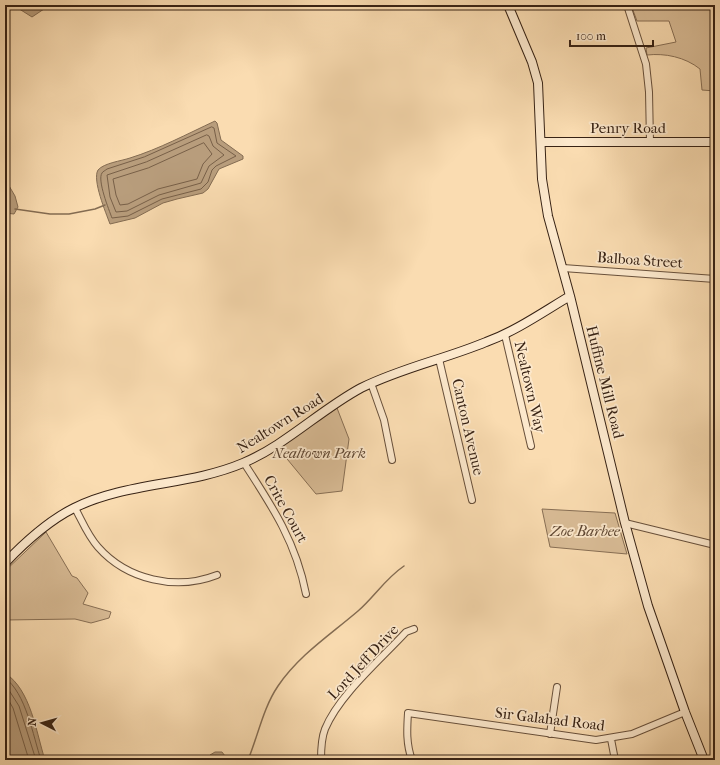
<svg xmlns="http://www.w3.org/2000/svg" width="720" height="765" font-family="'IM FELL French Canon',serif">
	<style>
		.green { fill: #d9bc96; stroke: #886f55 }
		.water { fill: #b89d7c; stroke: #846c52 }
		.lines { fill: none; stroke-linecap: round; stroke-linejoin: round }
		.shore { stroke: #786048; stroke-width: 1 }
		.stream { stroke: #846c52; stroke-width: 1.5 }
		.street-casing { stroke: #68503b; stroke-width: 8 }
		.secondary-casing { stroke: #372214; stroke-width: 10 }
		.street { stroke: #fce8cc; stroke-width: 6 }
		.secondary { stroke: #fce8cc; stroke-width: 8 }
		.labels { text-anchor: middle; stroke-width: 3.5; stroke-linejoin: round; paint-order: stroke }
		.street-label { font-size: 15px; fill: #372214; stroke: #fce8cc }
		.park-label { font-size: 15px; font-style: italic; fill: #604834; stroke: #fce8cc }
	</style>
	<rect width="100%" height="100%" fill="#fadcb1"/>
	<filter id="stains"><feTurbulence type="fractalNoise" baseFrequency=".005" numOctaves="4"/><feColorMatrix values="0 0 0 0 .2 0 0 0 0 .09 0 0 0 0 .02 0 0 0 .5 -.17"/></filter>
	<radialGradient id="worn" r=".72"><stop offset=".6" stop-color="#630" stop-opacity="0"/><stop offset="1" stop-color="#630" stop-opacity=".3"/></radialGradient>
	<path class="green" d="M631,5h84v86l-13,-1 -2,-21c-15,-12 -35,-16 -53,-14l-1,-7 30,-6 -7,-21h-32z
		M337,408l12,31 -7,52 -26,3 -38,-46z
		M542,509l73,4 12,41 -77,-7z
		M46,532l26,44 5,2 11,15 -5,11 28,8 -2,6 -18,5 -16,-4 -70,1v-49z"/>
	<path class="water" d="M13,5h37l-18,12z
		M215,121l2,2 4,17 22,16v3l-24,10 -11,20 -5,4 -26,6 -14,4 -28,15 -25,6c-4,-11 -18,-44 -12,-54 6,-7 23,-9 32,-12 29,-9 57,-24 85,-37z
		M5,179l10,17 3,11 -4,7 -9,-1z
		M5,673c26,17 31,59 40,87h-40z
		M215,752h7l6,8h-21l3,-5z"/>
	<g class="lines">
		<path class="shore" d="M212,127l2,1 3,15 19,13 -20,10 -4,4 -4,12 -7,7 -39,10 -34,17 -16,2c-3,-8 -15,-38 -10,-45 0,-1 4,-3 5,-4l37,-12z
			M207,135l2,1 4,10 11,9 -15,11 -8,17 -42,12 -32,16 -11,1 -6,-15 -3,-22 39,-13z
			M204,143l8,11 -9,10 -6,15 -39,10 -30,15 -8,1 -4,-10 -3,-16 35,-11z
			M5,678c21,15 28,58 36,82
			M5,684l14,22 17,54
			M5,694l8,14 16,52"/>
		<path class="stream" d="M15,209l35,5h19l26,-5 10,-4
			M248,760c10,-24 15,-52 30,-74 21,-31 52,-51 80,-75 16,-14 28,-33 46,-45"/>
		<defs>
			<path id="street" d="M627,5l19,59 3,28 1,50
				M563,268l152,11
				M505,335l26,111
				M439,359l33,141
				M371,383l13,37 8,40
				M244,463c28,43 52,79 62,131
				M75,508c7,13 13,28 23,39 29,33 78,44 119,28
				M625,523l90,22
				M550,734l7,-47
				M611,739l4,21
				M321,760c0,-10 0,-21 4,-31 14,-34 55,-69 81,-97l8,-3
				M412,760c-6,-16 -5,-31 -4,-47l188,27 36,-6 53,-22"/>
			<path id="secondary" d="M508,5l24,57 6,21 4,96 6,37 22,80 55,227 23,83 37,106 19,48
				M541,142h174
				M5,563c20,-21 43,-42 69,-55 52,-26 115,-22 169,-45 43,-18 77,-53 118,-75 40,-20 84,-29 125,-46 30,-11 57,-30 84,-46"/>
		</defs>
		<use href="#street" class="street-casing"/>
		<use href="#secondary" class="secondary-casing"/>
		<use href="#street" class="street"/>
		<use href="#secondary" class="secondary"/>
	</g>
	<g class="labels">
		<g class="street-label">
			<text x="628" y="133">Penry Road</text>
			<text transform="translate(640 260) rotate(4)" y="5">Balboa Street</text>
			<text transform="translate(605 382) rotate(76)" y="5">Huffine Mill Road</text>
			<text transform="translate(530 387) rotate(77)" y="5">Nealtown Way</text>
			<text transform="translate(280 423) rotate(-32)" y="5">Nealtown Road</text>
			<text transform="translate(468 427) rotate(77)" y="5">Canton Avenue</text>
			<text transform="translate(286 509) rotate(61)" y="5">Crite Court</text>
			<text transform="translate(363 662) rotate(-47)" y="5">Lord Jeff Drive</text>
			<text transform="translate(550 719) rotate(7)" y="5">Sir Galahad Road</text>
		</g>
		<g class="park-label">
			<text x="319" y="458">Nealtown Park</text>
			<text x="585" y="536">Zoe Barbee</text>
		</g>
	</g>
	<rect width="720" height="765" fill="none" stroke="#fadcb1" stroke-width="20"/>
	<rect x="6" y="6" width="708" height="753" fill="none" stroke="#372214" stroke-width="2"/>
	<rect x="10" y="10" width="700" height="745" fill="none" stroke="#372214"/>
	<g transform="translate(42 723) rotate(276)" stroke="#fce8cc" stroke-width="3" paint-order="stroke">
	<path d="M0-3L7 15L0 10L-7 15Z" fill="#372214"/>
	<text y="-6" font-size="11" font-weight="bold" text-anchor="middle" fill="#372214">N</text>
	</g>
	<path d="M570 40v6h83v-6" fill="none" stroke="#372214" stroke-width="2"/>
	<text x="576" y="40" font-size="12" fill="#372214" stroke="#fce8cc" stroke-width="3" paint-order="stroke">100 m</text>
	<rect width="100%" height="100%" filter="url(#stains)"/>
	<rect width="100%" height="100%" fill="url(#worn)"/>
</svg>
